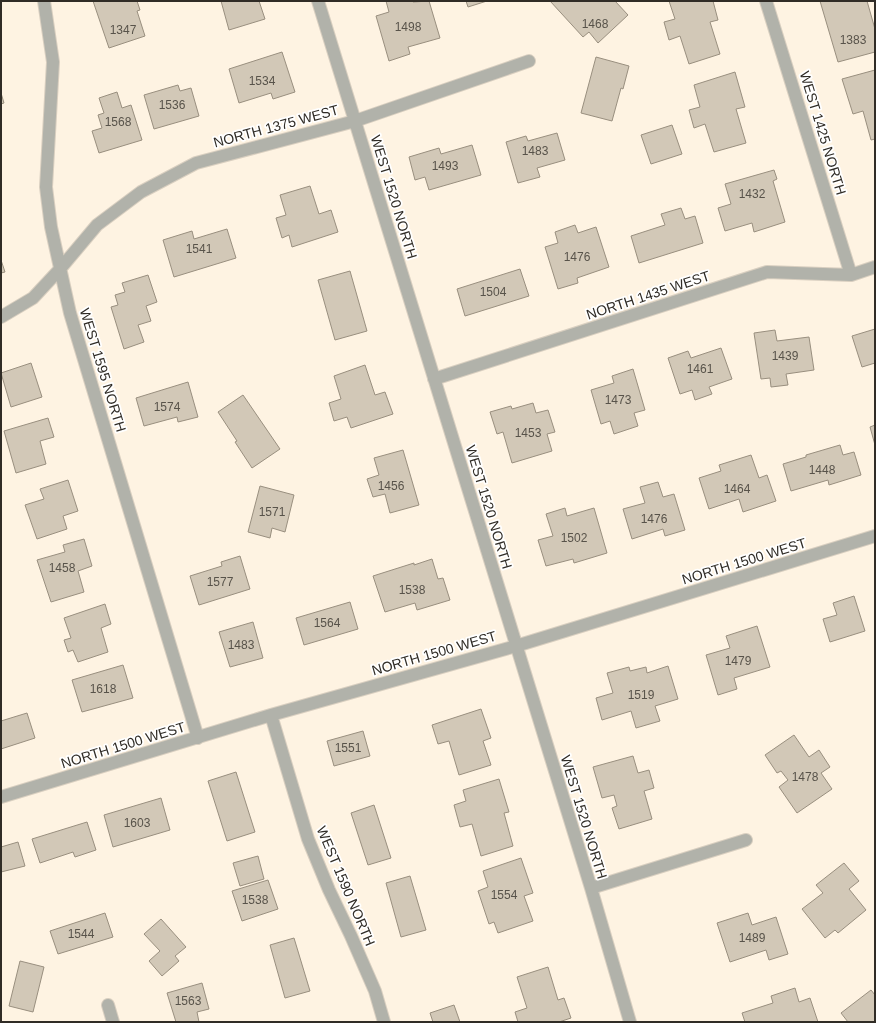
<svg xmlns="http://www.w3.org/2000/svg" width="876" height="1023" font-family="Helvetica,sans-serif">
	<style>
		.building { fill: #d2c8b7; stroke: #998f7f }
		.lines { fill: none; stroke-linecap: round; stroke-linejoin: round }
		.minor-casing { stroke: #d9cfc0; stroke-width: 14 }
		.minor { stroke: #b1b2aa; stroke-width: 12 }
		.labels { text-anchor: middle; stroke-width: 3.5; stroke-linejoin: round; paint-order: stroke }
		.number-label { font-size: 12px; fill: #58534a }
		.street-label { font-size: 14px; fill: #302c26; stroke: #fff }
	</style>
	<rect width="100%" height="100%" fill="#fef3e2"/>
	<path class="building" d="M93,1h44l3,9 -3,1 8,25 -36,12z
		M221,1h38l6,18 -36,11z
		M386,1h26l1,1 16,-1 11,37 -32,9 2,7 -21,7 -13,-45 13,-4z
		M466,1h21l-19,6z
		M550,1h65l13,14 -30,28 -9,-11 -6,5z
		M669,1h44l5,19 -8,2 10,32 -31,10 -9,-28 -11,4 -5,-18 11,-3z
		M820,1h47l8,28v23l-37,10z
		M282,52l13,40 -22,7 -2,-6 -32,10 -10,-34z
		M596,57l33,9 -6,23 -2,-1 -9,33 -31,-8z
		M875,70v69l-4,1 -8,-29 -10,3 -11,-35z
		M735,72l10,35 -9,2 10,34 -32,9 -9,-28 -11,4 -5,-18 11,-3 -6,-22z
		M178,85l2,6 11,-3 8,28 -45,13 -10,-34z
		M117,92l5,16 9,-3 11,35 -43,13 -7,-22 10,-3 -4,-13 6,-2 -5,-15z
		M1,93l3,10 -3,1z
		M672,125l10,29 -31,10 -10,-29z
		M557,133l8,27 -28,8 3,9 -22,6 -12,-41 20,-6 2,5z
		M472,145l9,30 -52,15 -4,-13 -10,3 -6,-23 30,-9 2,6z
		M774,170l3,9 -4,2 12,41 -31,10 -2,-9 -27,8 -7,-23 13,-4 -6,-20z
		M310,186l9,28 12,-4 7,22 -46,15 -3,-12 -7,3 -6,-20 10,-3 -6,-20z
		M681,208l4,11 10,-3 8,27 -64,20 -8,-27 34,-11 -4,-11z
		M575,225l3,8 18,-6 13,40 -32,11 1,5 -20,6 -13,-42 13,-4 -3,-11z
		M227,229l9,29 -62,19 -11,-37 29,-9 2,8z
		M1,260l4,12 -4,1z
		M520,269l9,27 -64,20 -8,-27z
		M350,271l17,60 -32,9 -17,-60z
		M148,275l9,27 -11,4 5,15 -13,4 6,17 -20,7 -13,-42 7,-2 -3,-10 10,-3 -3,-9z
		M875,329v34l-13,4 -10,-31z
		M775,330l2,11 32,-4 5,33 -28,4 2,11 -17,2 -1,-9 -9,1 -7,-46z
		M721,348l11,31 -23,8 3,7 -17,6 -3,-10 -12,4 -12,-36 20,-7 3,7z
		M31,363l11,34 -31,10 -10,-34z
		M365,365l10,30 10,-3 8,22 -42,14 -4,-11 -13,4 -5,-18 12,-4 -7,-23z
		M633,369l12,41 -11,3 4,13 -24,8 -4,-13 -9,3 -10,-34 23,-7 -2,-7z
		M188,382l10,35 -20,5 -1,-5 -33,9 -8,-28z
		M243,395l37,54 -28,19 -17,-26 2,-1 -19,-29z
		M533,403l3,10 12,-3 7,22 -8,2 5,17 -40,12 -9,-31 -6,2 -7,-22 21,-6 1,3z
		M48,418l6,19 -14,4 6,23 -30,9 -12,-42z
		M875,425v20l-5,-18z
		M840,445l3,10 11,-3 7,23 -32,10 -1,-5 -37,11 -8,-27 23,-7v-2z
		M403,450l16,55 -29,8 -5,-19 -12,3 -6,-18 12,-4 -5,-17z
		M751,455l8,23 8,-3 9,26 -33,11 -4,-13 -30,10 -10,-31 22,-7 -2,-6z
		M68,480l10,31 -15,5 4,13 -30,10 -12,-34 19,-6 -4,-10z
		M658,482l5,15 11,-3 11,36 -20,6 -2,-7 -31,10 -9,-30 22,-6 -5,-16z
		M260,486l34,9 -9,37 -13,-4 -2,10 -22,-6z
		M565,508l2,8 27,-8 13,45 -33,10 -1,-4 -27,7 -8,-26 15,-4 -7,-22z
		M84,539l8,27 -14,5 6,21 -33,10 -14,-42 28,-8 -2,-7z
		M240,556l10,33 -51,16 -9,-29 32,-10 -1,-4z
		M432,559l6,20 5,-1 7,22 -33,10 -2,-7 -30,9 -12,-36 41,-13v2z
		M854,596l11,35 -35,11 -7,-23 14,-4 -4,-12z
		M350,602l8,27 -54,16 -8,-27z
		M105,604l6,20 -10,4 7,24 -30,10 -5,-12 -5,2 -4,-12 7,-2 -7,-20z
		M253,622l10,36 -33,9 -11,-35z
		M757,626l13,41 -36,11 3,11 -19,6 -12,-40 24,-7 -4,-12z
		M123,665l10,33 -51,14 -10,-32z
		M668,666l10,33 -23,7 5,15 -24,7 -5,-17 -29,9 -6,-22 17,-5 -6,-20 22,-6 1,4 16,-4 1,6z
		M481,709l10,29 -8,3 8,24 -32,10 -10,-34 -11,3 -6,-19z
		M27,713l8,25 -34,11v-28z
		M363,731l7,25 -36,10 -7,-25z
		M794,735l15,22 10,-7 11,17 -9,6 11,16 -35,24 -18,-26 9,-7 -7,-9 -4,2 -12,-18z
		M633,756l5,17 11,-3 5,18 -10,3 8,28 -33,10 -7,-21 5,-2 -3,-11 -12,3 -9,-31z
		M236,772l19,60 -28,9 -19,-60z
		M499,779l10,33 -5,1 9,33 -32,10 -9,-32 -12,3 -6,-22 12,-4 -3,-11z
		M161,798l9,32 -57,17 -9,-32z
		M374,805l17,53 -23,7 -17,-52z
		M87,822l9,28 -21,7 -2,-5 -33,11 -8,-24z
		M18,842l7,24 -24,6v-25z
		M258,856l6,23 -24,7 -7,-23z
		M521,858l12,35 -9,3 9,25 -35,12 -4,-11 -5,2 -11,-33 10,-4 -5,-16z
		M844,863l15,18 -10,8 17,21 -28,23 -3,-3 -10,8 -23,-29 21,-16 -7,-8z
		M410,876l16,54 -25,7 -15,-54z
		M268,880l10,29 -36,12 -10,-30z
		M105,913l8,24 -55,17 -8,-23z
		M748,913l4,12 24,-8 12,37 -19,6 -3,-10 -36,12 -13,-39z
		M161,919l25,28 -11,9 4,5 -17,15 -13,-15 11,-10 -16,-17z
		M294,938l16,53 -25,7 -15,-53z
		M20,961l24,6 -11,45 -24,-6z
		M548,967l10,33 6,-2 7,20 -12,4h-41l-3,-10 12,-4 -10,-31z
		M202,983l7,26 -12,3 2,10h-23l-9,-29z
		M795,988l4,14 11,-4 8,24h-73l-3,-9 31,-10 -2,-7z
		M871,990l4,5v27h-27l-7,-9z
		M454,1005l6,17h-27l-3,-9z"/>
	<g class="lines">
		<defs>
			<path id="minor" d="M44,1l9,61 -7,125 5,40 19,86 128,425
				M318,1l273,887 39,134
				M766,1l85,274
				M1,317l32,-19 27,-29 37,-44 44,-33 55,-29 159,-42 174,-60
				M434,379l333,-107 84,3 24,-8
				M271,715l37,124 21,51 22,46 24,55 9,31
				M1,797l270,-82 245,-69 359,-110
				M591,888l155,-48
				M108,1005l5,17"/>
		</defs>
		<use href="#minor" class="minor-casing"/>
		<use href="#minor" class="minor"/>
	</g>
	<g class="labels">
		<g class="number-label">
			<text x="595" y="28">1468</text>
			<text x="408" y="31">1498</text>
			<text x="123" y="34">1347</text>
			<text x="853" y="44">1383</text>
			<text x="262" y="85">1534</text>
			<text x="172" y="109">1536</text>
			<text x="118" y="126">1568</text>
			<text x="535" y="155">1483</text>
			<text x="445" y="170">1493</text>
			<text x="752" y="198">1432</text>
			<text x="199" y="253">1541</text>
			<text x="577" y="261">1476</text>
			<text x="493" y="296">1504</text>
			<text x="785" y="360">1439</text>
			<text x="700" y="373">1461</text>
			<text x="618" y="404">1473</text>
			<text x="167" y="411">1574</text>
			<text x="528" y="437">1453</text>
			<text x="822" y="474">1448</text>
			<text x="391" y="490">1456</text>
			<text x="737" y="493">1464</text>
			<text x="272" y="516">1571</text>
			<text x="654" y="523">1476</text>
			<text x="574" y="542">1502</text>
			<text x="62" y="572">1458</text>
			<text x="220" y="586">1577</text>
			<text x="412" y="594">1538</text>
			<text x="327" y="627">1564</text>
			<text x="241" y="649">1483</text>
			<text x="738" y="665">1479</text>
			<text x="103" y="693">1618</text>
			<text x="641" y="699">1519</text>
			<text x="348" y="752">1551</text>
			<text x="805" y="781">1478</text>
			<text x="137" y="827">1603</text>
			<text x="504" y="899">1554</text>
			<text x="255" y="904">1538</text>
			<text x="81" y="938">1544</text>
			<text x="752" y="942">1489</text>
			<text x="188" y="1005">1563</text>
		</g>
		<g class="street-label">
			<text transform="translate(276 126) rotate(-15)" y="5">NORTH 1375 WEST</text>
			<text transform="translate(823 133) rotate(73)" y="5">WEST 1425 NORTH</text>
			<text transform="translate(394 197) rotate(73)" y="5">WEST 1520 NORTH</text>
			<text transform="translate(648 295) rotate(-18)" y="5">NORTH 1435 WEST</text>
			<text transform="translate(103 370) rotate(73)" y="5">WEST 1595 NORTH</text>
			<text transform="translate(489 507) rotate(73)" y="5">WEST 1520 NORTH</text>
			<text transform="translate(744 561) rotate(-17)" y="5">NORTH 1500 WEST</text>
			<text transform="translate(434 653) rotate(-16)" y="5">NORTH 1500 WEST</text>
			<text transform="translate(123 745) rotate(-17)" y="5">NORTH 1500 WEST</text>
			<text transform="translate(584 817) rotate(73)" y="5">WEST 1520 NORTH</text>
			<text transform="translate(346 886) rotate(67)" y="5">WEST 1590 NORTH</text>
		</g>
	</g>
	<rect width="876" height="1023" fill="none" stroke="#302c26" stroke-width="4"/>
</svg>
